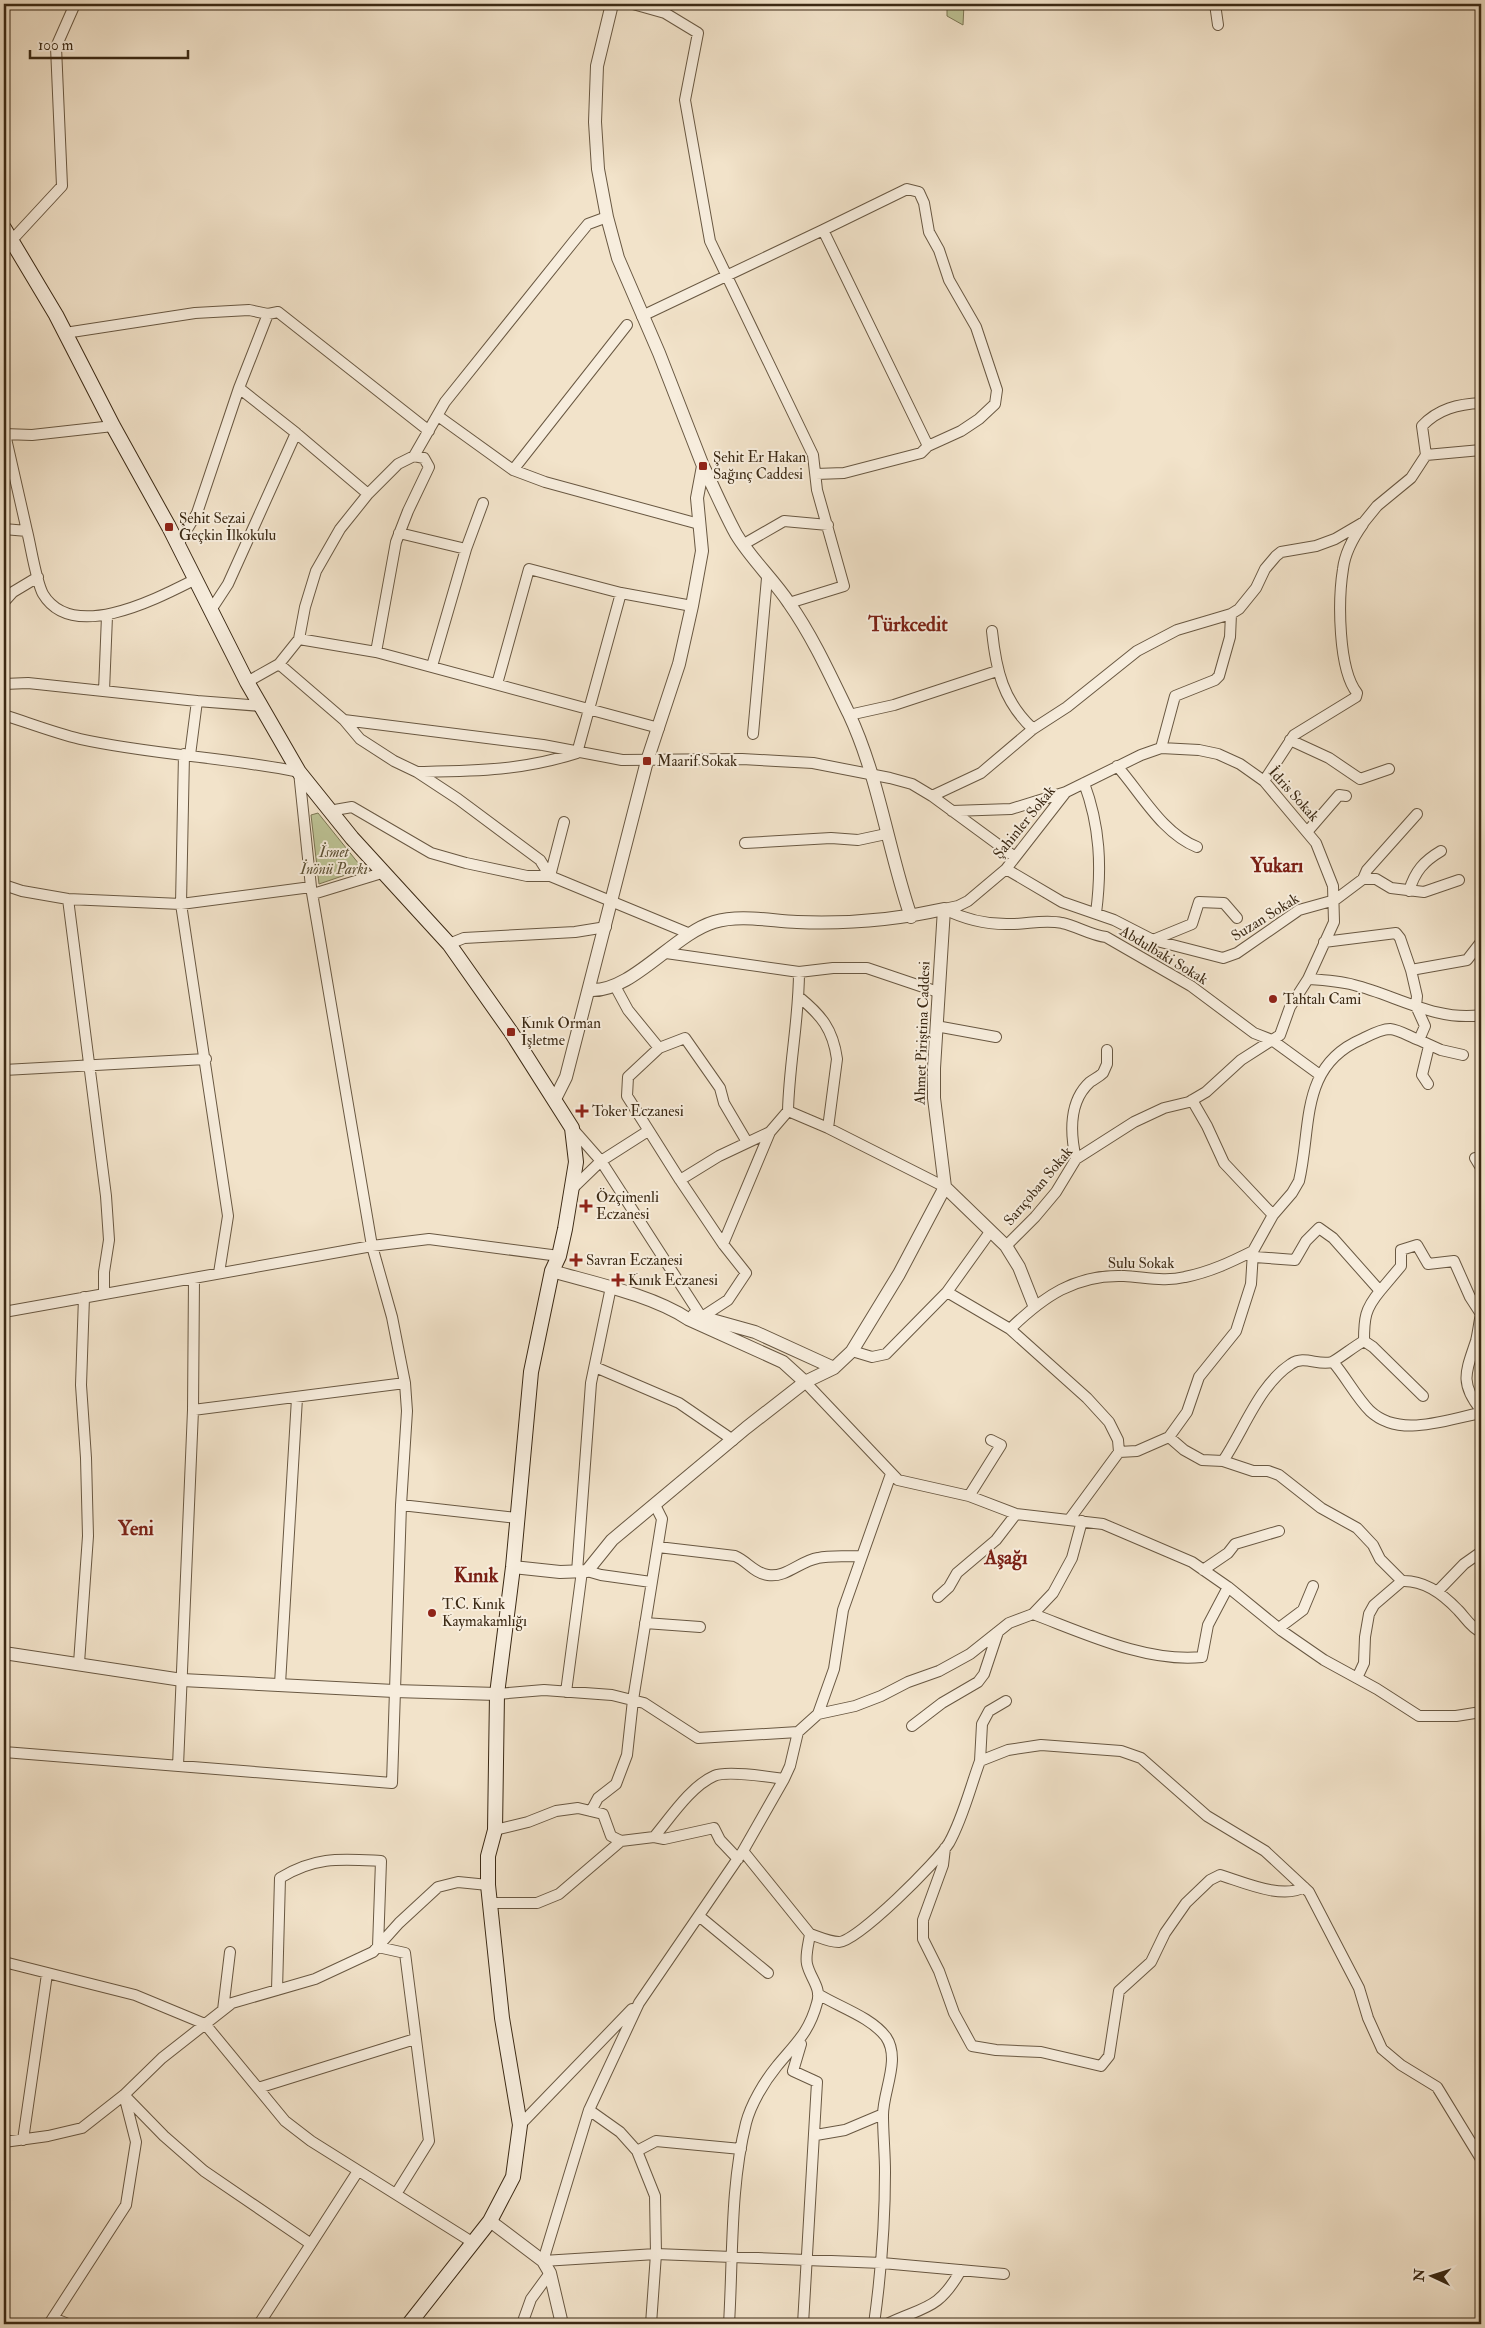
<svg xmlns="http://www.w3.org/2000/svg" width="1485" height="2328" font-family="'IM FELL Double Pica',serif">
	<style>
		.green { fill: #bdc395; stroke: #7c7654 }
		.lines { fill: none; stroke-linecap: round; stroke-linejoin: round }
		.minor-casing { stroke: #695842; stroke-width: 12 }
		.tertiary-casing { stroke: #695842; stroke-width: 14 }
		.secondary-casing { stroke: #3b2914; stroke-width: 16 }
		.minor { stroke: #f7eddd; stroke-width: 10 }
		.tertiary { stroke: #f7eddd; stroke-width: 12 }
		.secondary { stroke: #f7eddd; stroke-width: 14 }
		.poi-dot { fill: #8f2418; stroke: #f7eddd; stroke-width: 2 }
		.labels { text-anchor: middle; stroke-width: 4; stroke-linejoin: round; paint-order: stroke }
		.poi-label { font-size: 15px; fill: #3b2914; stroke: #f7eddd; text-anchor: start }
		.street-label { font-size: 15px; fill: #3b2914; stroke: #f7eddd }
		.park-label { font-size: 15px; font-style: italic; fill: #5c5034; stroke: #f7eddd }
		.district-label { font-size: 20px; font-weight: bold; fill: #7a1f14; stroke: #f7eddd }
	</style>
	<rect width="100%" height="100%" fill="#f2e3ca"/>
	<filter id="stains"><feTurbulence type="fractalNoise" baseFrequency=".004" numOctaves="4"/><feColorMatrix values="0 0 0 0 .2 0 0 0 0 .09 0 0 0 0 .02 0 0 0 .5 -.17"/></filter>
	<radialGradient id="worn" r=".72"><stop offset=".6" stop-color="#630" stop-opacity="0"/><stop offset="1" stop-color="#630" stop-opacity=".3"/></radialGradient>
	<path class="green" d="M947,4h17l-1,21 -16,-9z
		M318,813l45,56 -44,15 -8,-69z"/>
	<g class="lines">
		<defs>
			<path id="minor" d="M633,4l32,9 33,20 -13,67 25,141 103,214 4,35 27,96 -55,17
				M1215,4l3,21
				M823,230l84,-41 12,3 5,11 5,29 10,18 10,30 27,47 21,63 -2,14 -16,15 -18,12 -33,15
				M4,243l8,-3 50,-54 -6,-139 19,-43
				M642,316l181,-86 105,216 -7,7 -77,20 -28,1
				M65,333l130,-20 54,-3 19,4 10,-2 151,119
				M239,388l57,45 72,61
				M438,416l75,54 32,12 154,42
				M4,434l28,1 81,-9
				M1426,455l55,-5
				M414,456l31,-54 129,-161 14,-17 19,-7
				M513,470l114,-145
				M4,529l23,2 -22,-97
				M27,531c4,16 9,50 16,63 30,50 117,3 153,-15
				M399,533l67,16
				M744,544l40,-23 44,4
				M177,546l20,-33 42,-125 29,-74
				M4,602l9,-10 25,-15
				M211,610l17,-26 68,-151
				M992,631c4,39 11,70 41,98
				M299,639l77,13 283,76
				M279,664l20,-25 6,-32 11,-36 24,-42 28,-35 30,-30 16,-8 10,2 5,9 -21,44 -12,31 -20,110
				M432,666l34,-117 17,-46
				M247,682l32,-18 65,56 16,19 34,22 23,11 41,27 82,61 10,16
				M4,684l24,-1 169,18 64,5
				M497,684l32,-115 92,24 71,13
				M104,691l3,-75
				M4,715c25,8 51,18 76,24 72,16 147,18 219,33l12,115 61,359 20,71 13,66 2,28 -6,94 -9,278 -388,-31
				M849,715l45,-10 103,-34
				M344,720l199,25 79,15 120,-1 71,4 77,15 22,6 20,12 83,61
				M753,734l14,-156
				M1290,740l39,18 31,21 29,-10
				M1161,748l14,-52 40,-16 4,-4 11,-39 1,-23 8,-5 17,-21 9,-19 11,-13 5,-4 35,-6 19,-7 29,-17 13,-16 34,-28 15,-23 -4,-29c16,-17 36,-22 59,-23
				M184,754l-3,150 47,312 -9,57
				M190,755l7,-54
				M1117,766c24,27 45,67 80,81
				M417,772c59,-1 103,-1 160,-19l44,-160
				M1264,781l30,-46 62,-38 1,-4c-19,-24 -19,-93 -14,-124 2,-17 10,-31 20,-45
				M1084,783c16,43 18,84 12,130
				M932,796l49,-23 52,-44 34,-22 70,-56 40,-21 54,-16
				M329,811l23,-4 79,46 35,10 61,13h23l138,57
				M952,811l59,-2 55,-17
				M1307,832l32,-37 7,1
				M745,843l86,-5 27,2 28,-6
				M1006,869l56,33 52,18 39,20 70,18 14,-5 62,-43 36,-10 28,-21h13l15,9 33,4 35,-12
				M550,876l14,-54
				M1363,879l4,-9 50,-56
				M4,885l18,6 46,8 113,5 130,-17
				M1409,891c6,-20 15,-30 32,-40
				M313,894l72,-22
				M68,899l38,297 3,44 -5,32v20
				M944,909c22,11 43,16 68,15 16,0 33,-5 50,-1 15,3 28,12 44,14l85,49 63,47 18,7 48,35
				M944,909l14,-3 10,-5 38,-32 60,-77 75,-37 20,-7
				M1153,940l39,-16 7,-22 25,1 13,15
				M449,944l15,-6 111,-6 31,-5
				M666,953l133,19 34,-4h34l71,24
				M1411,970l56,-10 14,-18
				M1308,979c15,1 31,2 46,6 41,10 83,37 127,30
				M615,986l13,24 31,38
				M799,997c22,18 34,32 38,62l-9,69
				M936,1026l60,11
				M1419,1040l22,10 22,5
				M4,1070l202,-11
				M1428,1084l-6,-9 7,-29
				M1192,1100l15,26 17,37 49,52
				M788,1111l40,17 117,59
				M572,1128l29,33 103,160
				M1475,1158l6,10
				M1076,1159c-6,-26 -7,-58 14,-77 4,-3 9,-5 13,-9l4,-9v-14
				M680,1180l-53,-84 1,-19 31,-29 26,-10 35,50 4,15 23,39
				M571,1190l30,-29 47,-30
				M723,1244l47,-112 18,-21c1,-46 11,-92 11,-139
				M1006,1246l29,-29 21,-25 20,-33 58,-37 30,-14 25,-6 17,-10 35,-32 39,-25 10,-28 18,-28 26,-57 -1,-36 -17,-43 -52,-62 -24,-17 -22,-10 -19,-4 -38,-2
				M1253,1251l20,-36 19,-22 7,-12c13,-55 0,-115 63,-142 8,-4 19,-10 28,-10 10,1 20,8 29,11l6,-14 -9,-20 1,-10 -6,-26 -11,-32 -4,-5 -72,9
				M1380,1291l21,-25v-16l16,-5 11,19 26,-3 16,36 11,17c-2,9 -3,19 -5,27 -10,30 -17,42 5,69
				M947,1292l63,37 77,69 22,24 9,18 1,12 -50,68
				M4,1312l368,-66 57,-7 130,17
				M1481,1313v-23
				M702,1317l26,-17 18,-27 -23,-29 -43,-64 39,-24 51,-24
				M1010,1329c33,-32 65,-55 114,-53 20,1 41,6 61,1 25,-5 46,-15 68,-26
				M1364,1341l9,6 50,49
				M852,1351l20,6 14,-3 61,-62 43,-60
				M1333,1362c13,15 23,35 37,49 30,28 77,8 111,2
				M595,1367l84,36 54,37
				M805,1382l93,98 71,16 47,18 87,10 89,38 36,25 54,44 42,29 53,29 42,27h37l25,-4
				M193,1410l212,-27
				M1169,1437l15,13 18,10 21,1 30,10h15l11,4 42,33 36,20 16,17 7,14 22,22c22,-1 41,13 56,29 7,7 13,18 23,22
				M1119,1452l18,-1 32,-14 18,-25 12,-35 37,-46 15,-47 2,-32
				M1223,1461c21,-31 36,-76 68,-97 13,-9 27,2 41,-2 5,-2 24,-17 32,-21 0,-23 1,-32 16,-50l-47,-53 -14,-10 -13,13 -11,19 -40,-3
				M891,1474l-48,136 -9,59 -16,45 -20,18 -8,34 -6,13 -41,72 -104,152 -50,107 -46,151 113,-7 226,9 122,11
				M969,1496l32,-51 -10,-5
				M401,1505l116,13
				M658,1547l77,9c12,5 19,17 33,19 18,3 32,-14 50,-17 13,-3 29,-1 42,-2
				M1203,1570l25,-17 7,-9 44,-13
				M587,1571l14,4 50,7
				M577,1572l14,-189 20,-96
				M1437,1592l27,-28 17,-12
				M938,1597l11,-10 8,-14 39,-33 20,-26
				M1033,1614c51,19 114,49 169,43l6,-32 20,-38
				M645,1623l55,4
				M1279,1628l24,-18 10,-24
				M79,1663l9,-127 -2,-78 -5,-73 3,-88
				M1357,1678l7,-15 1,-26 4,-23 5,-9 28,-24
				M280,1684l17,-286
				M566,1692l16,-121
				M497,1694l47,-4 68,5 32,8 54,35 100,-6
				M818,1714l37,-8 26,-10 27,-14 31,-11 31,-17 39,-31 24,-9 20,-21 19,-35 10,-37
				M912,1726l30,-23 36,-21 6,-8 14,-42
				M980,1761l2,-37 7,-13 17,-10
				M178,1766l15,-356 1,-132
				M591,1811l7,-13 18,-14 11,-29 6,-55 29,-181 -7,-14
				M495,1830l33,-8 28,-11 22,-3 25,6 8,22 10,5 33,-4 10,2 50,-11 6,12 18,19
				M654,1837c16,-19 37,-51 60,-61 13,-6 56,1 70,3
				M945,1848l-2,17 -20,55v19l16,32 15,42 18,33 24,4 45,2 60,14 8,-10 10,-65 32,-29 14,-29 21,-30 24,-23 10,-5c23,7 63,25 84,12
				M743,1851l67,83c9,3 19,8 29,8 19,-1 99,-81 110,-99 14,-25 21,-55 31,-82l28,-11 33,-5 80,6 20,7 66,58 58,35 44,41 50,96 9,30 14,31 19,16 36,22 44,72
				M490,1903h47l22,-9 62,-53
				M699,1916l69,57
				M4,1962l131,33 70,29 80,97 26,20 161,101
				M277,1990l3,-112c36,-22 61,-19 101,-17l-3,86 27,6 24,188 -33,53
				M818,1994c21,13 53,23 68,43 15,22 -3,54 -3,78 0,19 2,38 2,57 0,51 -4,102 -11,152
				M223,2010l7,-58
				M801,2044l-8,27 24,11 -14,242
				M258,2088l157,-49
				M124,2095l40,41 40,35 107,73 47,-73
				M589,2110l31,22 17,19 18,45 1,58 -5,70
				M520,2125l112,-116
				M816,2135l29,-5 38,-16
				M23,2140l24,-166
				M4,2142l44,-6 34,-8 42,-33 38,-37 70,-55 83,-24 58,-27 26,-29 39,-36 20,-5 30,3
				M637,2151l19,-10 85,8
				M53,2318l15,6
				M49,2324l77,-119 10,-63 -12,-47
				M259,2324l52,-80
				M522,2324l9,-25 19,-26
				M729,2324c4,-65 1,-138 17,-201 5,-19 18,-41 31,-57 18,-22 32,-33 40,-63 5,-15 -7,-25 -10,-39 -2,-9 2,-22 3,-30
				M887,2324c37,-18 51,-13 74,-54"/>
			<path id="tertiary" d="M703,466c11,22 21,46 33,68 15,25 37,45 53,69 24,34 42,74 60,111 30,64 39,136 62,203
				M590,990c41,3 84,-56 124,-68 26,-8 57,-1 83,0 50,2 99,-2 147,-13l-10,159v30l11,89
				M555,1099l11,-22 81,-316 32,-97 13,-58 10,-55 -5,-53 6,-32 -44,-113 -41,-95 -11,-41 -9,-48 -3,-47 2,-56 15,-62
				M945,1187l61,59 13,21 15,38
				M552,1271c41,12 100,24 136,48l95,43 22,20
				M694,1315l61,17 79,36
				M513,1567l47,5 27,-1 25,-31 134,-112 59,-46 29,-14 18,-17 47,-77 46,-87
				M4,1653l178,27 212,11 103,3
				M490,2221l53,40 7,12 12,51"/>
			<path id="secondary" d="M4,228l52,87 57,111 56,101 78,155 52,90 53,66 97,106 62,88 61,96 4,34 -11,67 -6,27 -7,15 -21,101 -18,195 -16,127 -2,136 -7,26v29l14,133 18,107 -7,52 -23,44 -81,103"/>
		</defs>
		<use href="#minor" class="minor-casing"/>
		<use href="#tertiary" class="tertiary-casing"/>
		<use href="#secondary" class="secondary-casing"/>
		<use href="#minor" class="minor"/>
		<use href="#tertiary" class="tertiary"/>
		<use href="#secondary" class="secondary"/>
	</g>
	<g class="poi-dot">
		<rect x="698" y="461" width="10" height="10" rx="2.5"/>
		<rect x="164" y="522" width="10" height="10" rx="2.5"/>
		<rect x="642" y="756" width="10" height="10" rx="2.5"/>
		<circle cx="1273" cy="999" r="5"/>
		<rect x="506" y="1027" width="10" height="10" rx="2.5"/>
		<path d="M579.5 1103.5h5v5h5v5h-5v5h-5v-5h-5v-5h5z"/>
		<path d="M583.5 1198.5h5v5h5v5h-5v5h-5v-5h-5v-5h5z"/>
		<path d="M573.5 1252.5h5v5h5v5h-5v5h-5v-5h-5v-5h5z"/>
		<path d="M615.5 1272.5h5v5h5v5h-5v5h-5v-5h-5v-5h5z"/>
		<circle cx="432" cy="1613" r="5"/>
	</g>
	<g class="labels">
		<g class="poi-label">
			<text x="713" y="462">Şehit Er Hakan<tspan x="713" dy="17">Sağınç Caddesi</tspan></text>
			<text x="179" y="523">Şehit Sezai<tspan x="179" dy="17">Geçkin İlkokulu</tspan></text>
			<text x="657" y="766">Maarif Sokak</text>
			<text x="1283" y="1004">Tahtalı Cami</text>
			<text x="521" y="1028">Kınık Orman<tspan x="521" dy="17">İşletme</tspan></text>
			<text x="592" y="1116">Toker Eczanesi</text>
			<text x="596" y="1202">Özçimenli<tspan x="596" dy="17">Eczanesi</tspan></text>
			<text x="586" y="1265">Savran Eczanesi</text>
			<text x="628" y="1285">Kınık Eczanesi</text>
			<text x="442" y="1609">T.C. Kınık<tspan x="442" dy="17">Kaymakamlığı</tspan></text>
		</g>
		<g class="street-label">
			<text transform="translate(1294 794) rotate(48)" y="5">İdris Sokak</text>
			<text transform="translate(1024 822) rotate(-51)" y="5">Şahinler Sokak</text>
			<text transform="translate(1265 917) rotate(-32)" y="5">Suzan Sokak</text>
			<text transform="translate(1164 955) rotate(31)" y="5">Abdulbaki Sokak</text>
			<text transform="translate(922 1033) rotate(-88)" y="5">Ahmet Piriştina Caddesi</text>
			<text transform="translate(1038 1186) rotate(-50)" y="5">Sarıçoban Sokak</text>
			<text x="1141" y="1268">Sulu Sokak</text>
		</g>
		<g class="park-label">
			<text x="334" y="857">İsmet<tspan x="334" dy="17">İnönü Parkı</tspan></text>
		</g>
		<g class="district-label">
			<text x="908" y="631">Türkcedit</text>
			<text x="1277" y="872">Yukarı</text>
			<text x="136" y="1535">Yeni</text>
			<text x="1006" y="1564">Aşağı</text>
			<text x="476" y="1582">Kınık</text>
		</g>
	</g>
	<rect width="1485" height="2328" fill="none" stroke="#f2e3ca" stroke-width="20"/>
	<rect x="5" y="5" width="1475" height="2318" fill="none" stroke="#3b2914" stroke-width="2.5"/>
	<rect x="10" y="10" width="1465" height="2308" fill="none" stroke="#3b2914"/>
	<g transform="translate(1432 2276) rotate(274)" stroke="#f7eddd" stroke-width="4" paint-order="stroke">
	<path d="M0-4L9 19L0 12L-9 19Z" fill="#3b2914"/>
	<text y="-8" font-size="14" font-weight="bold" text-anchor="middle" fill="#3b2914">N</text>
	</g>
	<path d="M30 50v8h158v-8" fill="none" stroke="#3b2914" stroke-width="2.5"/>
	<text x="38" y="50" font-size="15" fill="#3b2914" stroke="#f7eddd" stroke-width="4" paint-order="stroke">100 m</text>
	<rect width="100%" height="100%" filter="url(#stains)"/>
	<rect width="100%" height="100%" fill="url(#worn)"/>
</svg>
